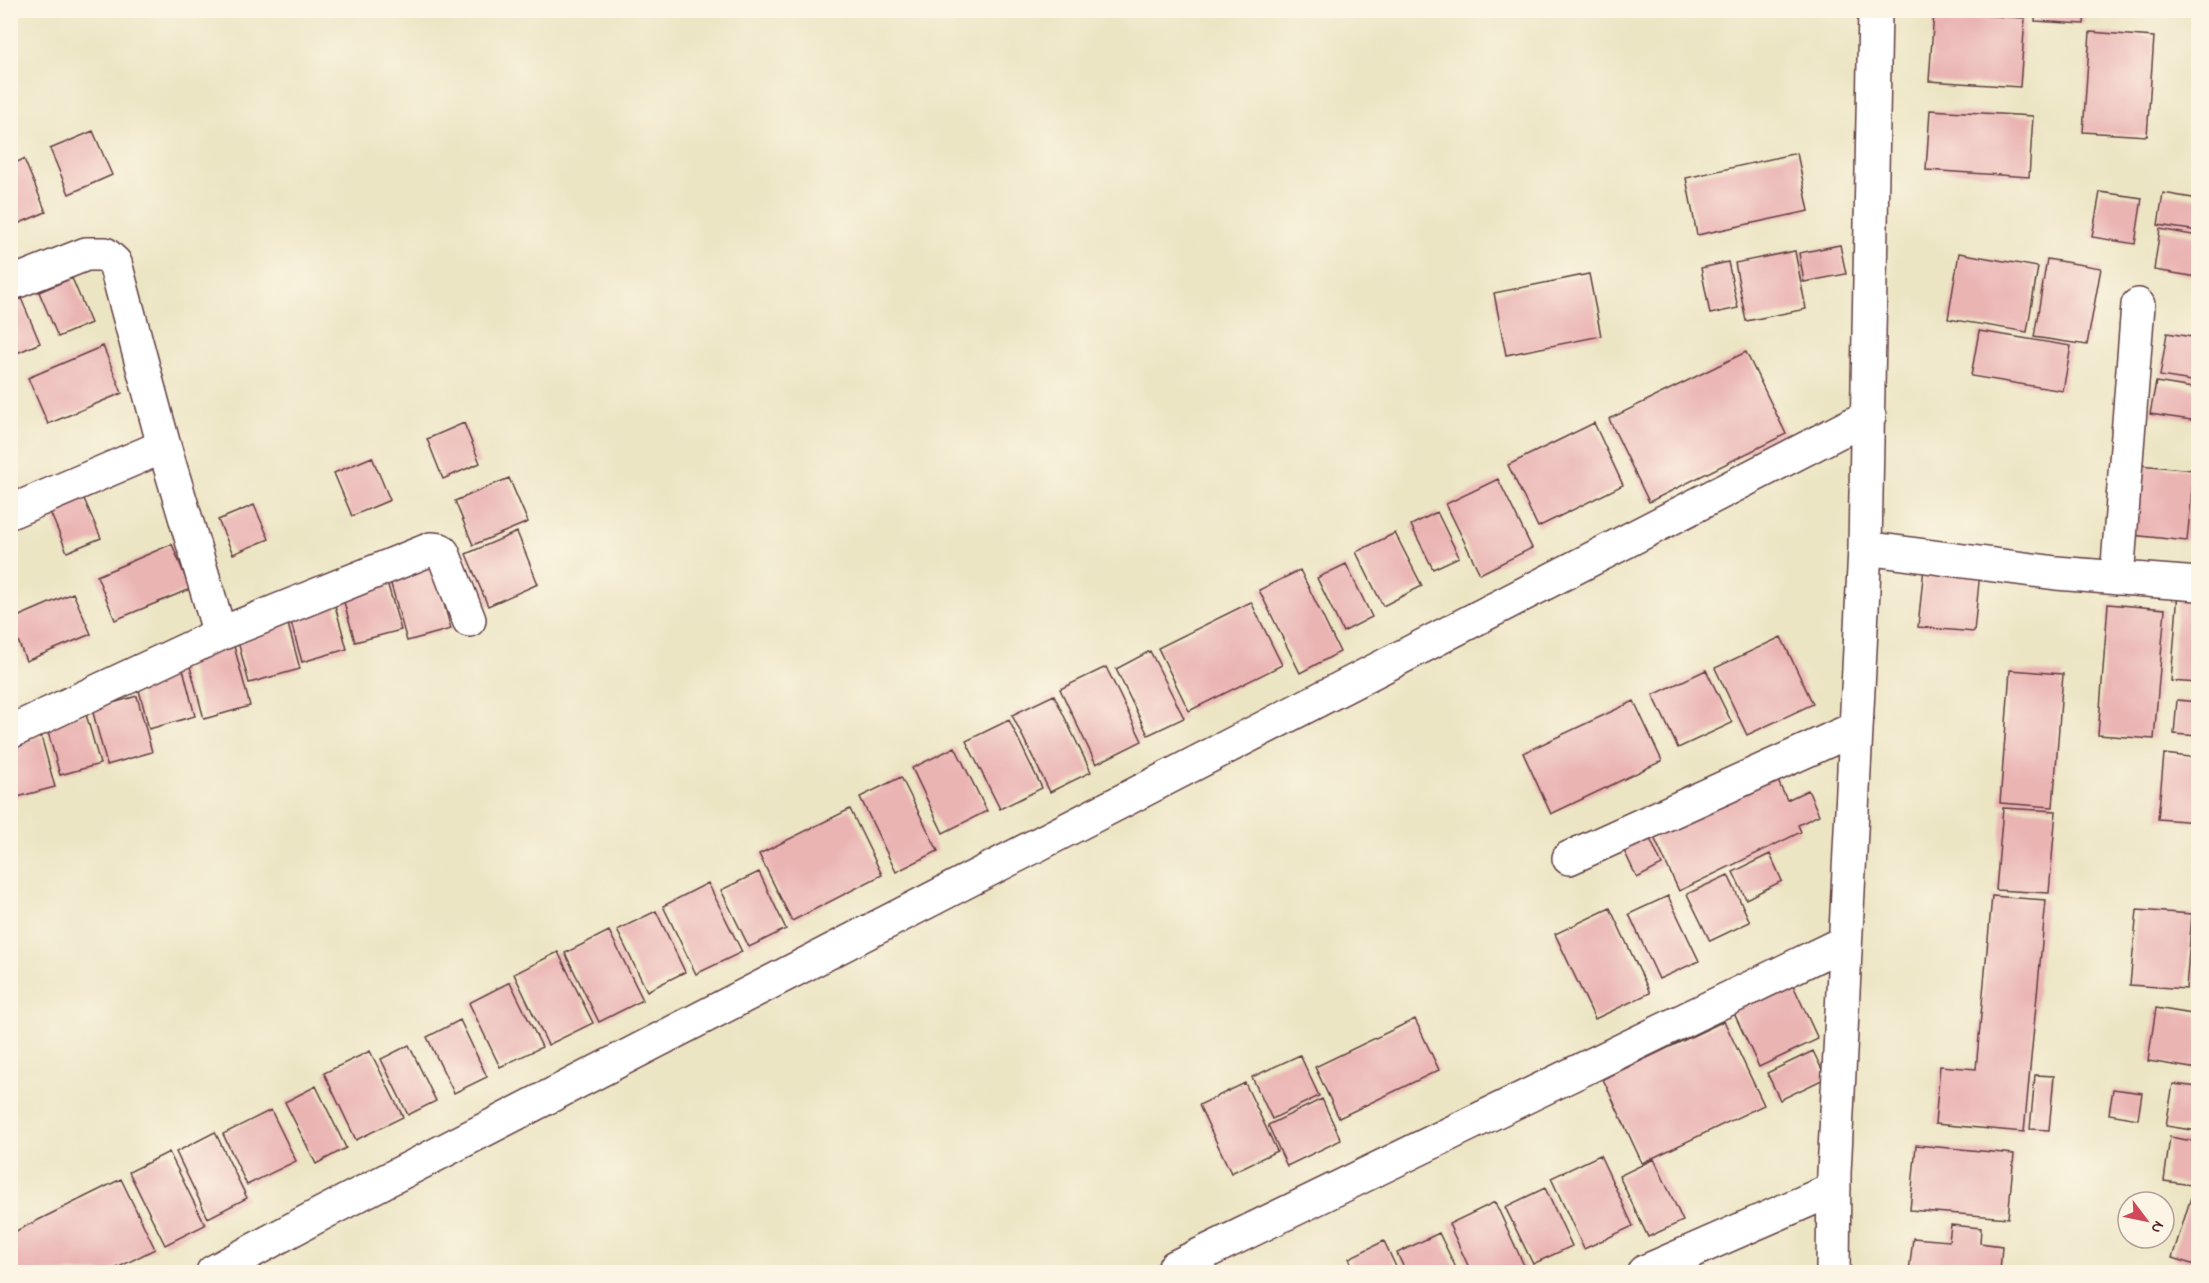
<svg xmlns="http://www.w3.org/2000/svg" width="2209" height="1283" font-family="'Indie Flower',sans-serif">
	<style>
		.building { fill: #eab4b3 }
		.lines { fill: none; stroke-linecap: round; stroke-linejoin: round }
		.minor-casing { stroke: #623d42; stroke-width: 36 }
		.minor { stroke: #fff; stroke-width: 33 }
	</style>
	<rect width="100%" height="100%" fill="#fcf5e5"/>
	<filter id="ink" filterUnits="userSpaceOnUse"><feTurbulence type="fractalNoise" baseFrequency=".0167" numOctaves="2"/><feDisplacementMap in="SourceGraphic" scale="12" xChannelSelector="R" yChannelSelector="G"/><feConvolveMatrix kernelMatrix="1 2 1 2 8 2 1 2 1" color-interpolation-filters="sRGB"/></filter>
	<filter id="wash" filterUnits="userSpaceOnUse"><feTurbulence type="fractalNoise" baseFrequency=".008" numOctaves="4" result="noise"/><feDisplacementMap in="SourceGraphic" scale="24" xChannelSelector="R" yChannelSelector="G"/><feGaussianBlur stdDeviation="1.35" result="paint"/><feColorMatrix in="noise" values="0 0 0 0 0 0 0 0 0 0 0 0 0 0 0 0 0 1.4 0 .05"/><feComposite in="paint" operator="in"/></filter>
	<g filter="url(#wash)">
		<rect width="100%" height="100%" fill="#ece5c4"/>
		<g id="blocks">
			<path class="building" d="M1607,10h21v1l-19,5z
				M2036,10h49l-1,14 -49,-3z
				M1934,12l91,6 -5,69 -91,-6z
				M2090,32l64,5 -7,99 -64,-4z
				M1930,110l103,6 -4,61 -103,-7z
				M93,131l19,44 -43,19 -19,-45z
				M1797,153l12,58 -112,24 -11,-57z
				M24,159l22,53 -36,15v-62z
				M2100,192l42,6 -7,46 -43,-7z
				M2163,193l35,6v32l-40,-6z
				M2160,229l38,7v41l-44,-7z
				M1840,245l6,29 -42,8 -5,-29z
				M1795,251l11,58 -60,12 -11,-58z
				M1959,253l79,14 -11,65 -79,-13z
				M2047,259l54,9 -14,77 -53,-8z
				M1728,262l10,46 -28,6 -9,-46z
				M1589,274l12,62 -95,19 -12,-62z
				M72,278l19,45 -33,14 -19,-45z
				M21,298l19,45 -30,13v-53z
				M1979,331l92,15 -8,45 -92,-15z
				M2167,333l31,5v44l-38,-6z
				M103,346l19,47 -74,31 -20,-46z
				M1746,352l40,82 -137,68 -40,-83z
				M2156,382l42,7v32l-48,-7z
				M464,423l16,40 -37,16 -16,-40z
				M1594,423l29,62 -85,42 -30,-62z
				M372,457l18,43 -38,16 -18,-43z
				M2139,465l55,5 -7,71 -55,-6z
				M509,478l19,44 -55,23 -18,-44z
				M1498,479l34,69 -52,26 -34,-70z
				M81,492l20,46 -34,14 -19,-45z
				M254,505l15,34 -36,15 -15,-34z
				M1437,512l22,45 -26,12 -22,-44z
				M517,532l21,52 -50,22 -22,-52z
				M1395,533l27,53 -39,20 -27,-54z
				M172,544l18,45 -75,31 -18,-44z
				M433,564l18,65 -44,12 -18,-64z
				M1346,564l26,53 -29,15 -26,-54z
				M1924,567l56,5 -6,60 -56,-5z
				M1300,570l40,82 -40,21 -41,-83z
				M387,582l14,48 -46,12 -13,-47z
				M2178,592l20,1v90l-27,-2z
				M73,593l18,41 -65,27 -16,-41z
				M334,602l13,47 -45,13 -13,-47z
				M1251,602l31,63 -93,46 -31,-63z
				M2108,604l57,5 -11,130 -56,-4z
				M287,620l13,49 -51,14 -13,-49z
				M1781,637l32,67 -66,31 -32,-67z
				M234,646l16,60 -46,13 -16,-60z
				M1150,651l34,67 -36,17 -32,-66z
				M182,665l13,51 -46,13 -13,-51z
				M1106,667l36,74 -46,23 -36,-75z
				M1706,670l26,53 -54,25 -25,-53z
				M2010,670l53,4 -10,133 -53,-4z
				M1054,695l37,77 -41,20 -38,-77z
				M137,696l15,56 -45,13 -15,-56z
				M2177,700l21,2v34l-24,-2z
				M1634,701l28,60 -111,53 -28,-61z
				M86,714l14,50 -40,11 -14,-50z
				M1009,720l33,68 -42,21 -34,-68z
				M41,736l14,51 -45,12v-54z
				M955,747l32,64 -44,22 -31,-65z
				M2164,754l34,4v64l-40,-3z
				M901,777l37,74 -42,21 -36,-75z
				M1776,777l11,23 21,-10 11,25 -21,10 3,7 -122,59 -26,-56z
				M2003,808l53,3 -7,82 -53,-3z
				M850,809l32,66 -90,46 -33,-67z
				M1647,832l15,33 -25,13 -16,-34z
				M1770,854l12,27 -36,18 -13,-27z
				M759,872l27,57 -37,18 -28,-57z
				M1728,875l22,47 -40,19 -23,-47z
				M708,883l34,69 -46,22 -33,-68z
				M1668,896l31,65 -40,18 -30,-65z
				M1992,896l54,4 -22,232 -89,-8 5,-58 36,3z
				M1610,908l40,85 -55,26 -40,-85z
				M2137,910l55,4 -6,75 -56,-4z
				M656,911l29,61 -38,19 -30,-61z
				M2197,926h1v56h-6z
				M609,931l34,69 -44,22 -34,-69z
				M558,952l35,71 -45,22 -34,-71z
				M510,982l32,65 -42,20 -31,-64z
				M1792,983l26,56 -59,28 -26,-56z
				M2156,1008l42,7v54l-50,-8z
				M1415,1019l24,51 -100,48 -24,-51z
				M460,1020l27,57 -33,16 -27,-56z
				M1724,1021l40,84 -122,58 -39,-84z
				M409,1045l27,56 -28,14 -27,-56z
				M370,1051l33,66 -47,23 -32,-67z
				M1813,1051l13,27 -46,22 -13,-27z
				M1300,1055l19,41 -47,23 -20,-42z
				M2035,1075l19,1 -5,54 -19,-1z
				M1245,1083l32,68 -46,22 -32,-68z
				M2173,1084l25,3v44l-32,-5z
				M316,1086l30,62 -30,16 -31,-62z
				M2113,1089l29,4 -4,26 -29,-5z
				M1322,1099l19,41 -54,26 -19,-41z
				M271,1110l25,51 -49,24 -24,-51z
				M215,1132l32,66 -39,20 -32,-66z
				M2170,1137l28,5v44l-34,-5z
				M1916,1145l98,9 -6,64 -98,-8z
				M169,1152l36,73 -40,20 -36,-73z
				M1600,1155l33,71 -49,23 -33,-71z
				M1654,1159l29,62 -35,16 -29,-61z
				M121,1179l34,70 -46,23h-99v-38z
				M1545,1188l27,58 -39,18 -28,-57z
				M2192,1194l6,2v70l-26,-8z
				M1495,1202l32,70h-56l-22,-48z
				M1951,1225l30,3 -1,15 22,3 -2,26h-91l4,-34 36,3z
				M1439,1233l19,39h-52l-9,-19z
				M1384,1241l13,28 -8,3h-34l-6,-14z"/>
		</g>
	</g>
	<g filter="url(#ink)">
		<use href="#blocks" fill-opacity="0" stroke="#623d42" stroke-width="1.5"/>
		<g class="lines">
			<defs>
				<path id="minor" d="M10,284l76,-30h19l10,9 49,183 56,188
					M10,512l154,-66
					M1865,548l191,25 142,11
					M2117,578l21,-273
					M10,732l210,-98 211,-85 9,1 3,3 26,67
					M1569,858l287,-130
					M1175,1267l670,-325
					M213,1272l110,-59 1546,-797
					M1644,1272l190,-83
					M1833,1272l1,-99 31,-625 10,-538"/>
			</defs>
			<use href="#minor" class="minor-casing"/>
			<use href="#minor" class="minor"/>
		</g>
	</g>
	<rect width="2209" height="1283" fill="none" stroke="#fcf5e5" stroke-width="36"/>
	<g transform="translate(2146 1220) rotate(122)"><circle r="28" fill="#fcf5e5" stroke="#b59f9b" stroke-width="1.5"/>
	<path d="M0-4.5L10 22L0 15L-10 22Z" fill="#d1495b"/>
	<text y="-9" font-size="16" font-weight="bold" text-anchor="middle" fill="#4a1f2b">N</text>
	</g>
</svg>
